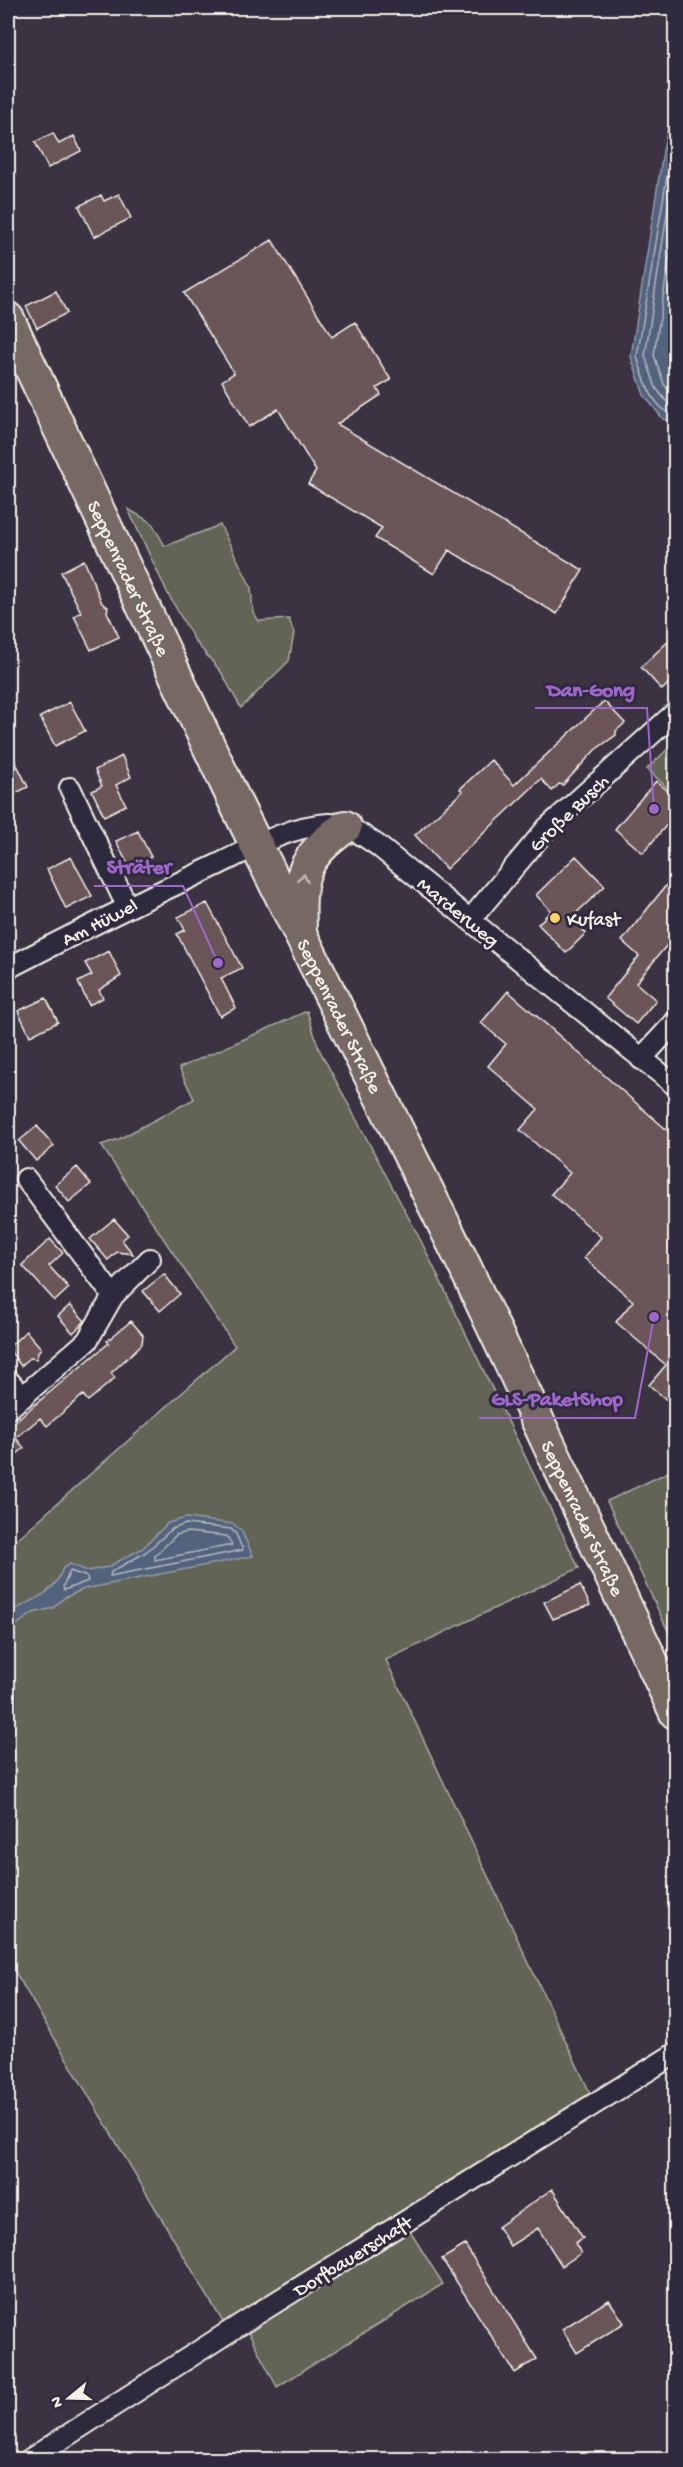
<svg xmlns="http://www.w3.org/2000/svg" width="683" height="2467" font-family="'Gochi Hand',sans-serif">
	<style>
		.green { fill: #626557; stroke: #ababa0; stroke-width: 1.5 }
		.water { fill: #53627d; stroke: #939ba8; stroke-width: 1.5 }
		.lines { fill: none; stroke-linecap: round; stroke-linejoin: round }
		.shore { stroke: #b4b8bd; stroke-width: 1.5 }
		.building { fill: #6a5758; stroke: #f4f1e8; stroke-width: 1.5 }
		.street-casing { stroke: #f4f1e8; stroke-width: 24 }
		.primary-casing { stroke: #f4f1e8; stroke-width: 36 }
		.street { stroke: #2f2a3d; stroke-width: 20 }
		.primary { stroke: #766964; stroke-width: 32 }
		.oneway { stroke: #c2bbb3 }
		.poi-dot { fill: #ffd166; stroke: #2f2a3d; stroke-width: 2 }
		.labels { text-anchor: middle; stroke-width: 6; stroke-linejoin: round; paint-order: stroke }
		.street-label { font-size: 20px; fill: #f4f1e8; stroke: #2f2a3d }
		.poi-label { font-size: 20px; fill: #f4f1e8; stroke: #2f2a3d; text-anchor: start }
		.leader { fill: none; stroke: #9f67cb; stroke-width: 2 }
		.callout-dot { fill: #9f67cb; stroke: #2f2a3d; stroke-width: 2 }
		.callout-label { font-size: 21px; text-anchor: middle; font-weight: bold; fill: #9f67cb; stroke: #2f2a3d; stroke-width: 6; stroke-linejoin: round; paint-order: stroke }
	</style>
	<rect width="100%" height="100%" fill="#3b3342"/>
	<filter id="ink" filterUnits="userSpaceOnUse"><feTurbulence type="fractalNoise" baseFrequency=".0167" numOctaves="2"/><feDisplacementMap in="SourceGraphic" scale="12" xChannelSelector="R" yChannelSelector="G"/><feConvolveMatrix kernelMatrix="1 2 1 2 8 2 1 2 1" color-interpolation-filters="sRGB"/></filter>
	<g filter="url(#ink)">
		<path class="green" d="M128,509l24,14 13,23 55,-21 31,62 2,25 6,9 30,-2 5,14 -5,28 -48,47 -20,-36 -26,-31 -27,-47z
			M675,742v53l-28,-26z
			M307,1011l12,38 102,192 158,327 -193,92 205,435 -364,234 -219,-369v-413l227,-201 -134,-201 18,-6 75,-40 -15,-31z
			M675,1469v177l-68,-145z
			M406,2225l37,59 -166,103 -31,-59z"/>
		<path class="water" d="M675,107v315l-12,-3 -19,-24 -13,-38 32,-206 8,-38z
			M186,1518l47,6 8,6 12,26 -169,33 -20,9 -11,10 -20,5 -25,18v-18c23,-13 46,-17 55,-45l7,-4 17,7 21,-4 35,-19 25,-25z"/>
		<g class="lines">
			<path class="shore" d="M676,122l-39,235c7,21 14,52 39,59
				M676,156l-31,200 11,32 14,18 6,2
				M676,215l-22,140 10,29 12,15
				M186,1524l45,5 5,5 7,16 -133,26 1,-4 35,-20 26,-23z
				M187,1532l40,4 5,9 -77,15v-4l21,-21z
				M70,1571l17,6 1,4 -24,9 -1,-3z"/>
		</g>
		<path class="building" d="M53,133l6,11 15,-8 7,15 -33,17 -13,-26z
			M119,194l12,24 -37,19 -15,-31 22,-11 3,6z
			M272,240l60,97 23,-15 36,58 -14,8 4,7 -44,29 246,146 -26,44 -108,-64 -15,24 -59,-36 7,-10 -74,-44 8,-13 -38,-62 -29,18 -27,-46 12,-8 -50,-80z
			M56,291l11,22 -30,15 -11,-22z
			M84,560l18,43 6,4 -1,5 12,25 -28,13 -17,-34 7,-4 -20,-40z
			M675,635v42l-13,13 -21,-23z
			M604,701l21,22 -9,8v4l-21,15 -32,35 -4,-1 -7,7 -11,-12 -95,90 -31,-34 48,-44 -3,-2 31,-29 23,25z
			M70,702l15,29 -30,15 -15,-29z
			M8,747l20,40 -20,10z
			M122,756l9,21 -15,8 10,20 -22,11 -12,-25 10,-5 -7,-16z
			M656,781l19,16v18l-32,38 -28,-24z
			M138,831l13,26 -22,10 -13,-26z
			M576,856l29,30 -34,32 15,15 -20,20 -28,-29 13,-13 -15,-16z
			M71,857l21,39 -26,13 -19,-40z
			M668,883l7,7v45l-39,48 20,17 -20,24 -31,-26 34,-42 -17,-15z
			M207,903l35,65 -21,10 15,30 -16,8 -43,-82 8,-4 -7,-13z
			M109,951l12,25 -22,14 4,8 -14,7 -11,-23 14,-7 -7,-12z
			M508,991l167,146v270l-26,-22 17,-20 -50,-43 17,-21 -49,-43 17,-21 -50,-43 19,-21 -50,-43 18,-21 -50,-43 18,-22 -25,-21z
			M46,998l12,24 -28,14 -12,-25z
			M37,1126l17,20 -18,15 -17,-20z
			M77,1167l14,17 -22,18 -14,-17z
			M114,1219l14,16 -6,5 11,14 -16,-2 -9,8 -18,-21z
			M50,1239l13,14 -14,13 20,22 -14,13 -33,-36z
			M164,1274l16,20 -20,17 -17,-20z
			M70,1305l15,16 -12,12 -15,-17z
			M131,1321l12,14 -1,9 -31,29 4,5 -27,23 -5,-6 -36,31 -7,-8 -24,20 8,10 -16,14v-35l101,-84 -2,-2z
			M26,1331l15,17 -3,4 -1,7 -7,-1 -9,8 -13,-18z
			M580,1585l10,20 -37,14 -9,-17z
			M552,2189l31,49 -8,5 6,10 -19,13 -24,-38 -28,18 -12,-19z
			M465,2245l72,114 -22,14 -73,-114z
			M609,2300l15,23 -47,30 -15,-24z"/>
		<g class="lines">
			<defs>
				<path id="street" d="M70,788l57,118
					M470,920l77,-92 129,-116
					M8,968c69,-36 138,-70 209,-103 33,-16 72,-39 111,-41 19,-1 34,11 49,21l299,241
					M641,1059l35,-38
					M26,1179l87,117
					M8,1380l15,17
					M8,1409l79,-68 26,-45 37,-37
					M29,2460l223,-143 424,-264"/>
				<g id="primary">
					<path id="s1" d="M8,319l228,485 228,461 212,448"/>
					<path d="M300,929c-2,-52 1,-71 45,-102"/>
				</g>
			</defs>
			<use href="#street" class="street-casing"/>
			<use href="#primary" class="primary-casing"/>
			<use href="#street" class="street"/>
			<use href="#primary" class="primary"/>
		</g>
		<defs><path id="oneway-chevron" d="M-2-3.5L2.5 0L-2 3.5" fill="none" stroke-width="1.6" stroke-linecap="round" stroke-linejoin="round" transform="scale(1.5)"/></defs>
		<use class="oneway" href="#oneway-chevron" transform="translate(303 878) rotate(-78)"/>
	</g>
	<circle class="poi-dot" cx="555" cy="918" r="6"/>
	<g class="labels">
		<g class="street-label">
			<text dy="7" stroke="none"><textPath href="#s1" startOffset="286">Seppenrader Straße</textPath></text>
			<text transform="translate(568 812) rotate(-44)" y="7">Große Busch</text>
			<text transform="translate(459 911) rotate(39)" y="7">Marderweg</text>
			<text transform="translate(99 921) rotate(-27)" y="7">Am Hüwel</text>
			<text dy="7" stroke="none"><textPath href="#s1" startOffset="772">Seppenrader Straße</textPath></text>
			<text dy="7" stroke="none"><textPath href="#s1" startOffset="1330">Seppenrader Straße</textPath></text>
			<text transform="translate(352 2255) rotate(-32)" y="7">Dorfbauerschaft</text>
		</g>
		<g class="poi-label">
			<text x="567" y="925">Kufast</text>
		</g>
	</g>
	<path class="leader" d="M654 809L647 708H535M218 963L183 886H94M654 1317L635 1418H479"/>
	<g class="callout-dot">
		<circle cx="654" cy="809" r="6"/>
		<circle cx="218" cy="963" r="6"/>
		<circle cx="654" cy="1317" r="6"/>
	</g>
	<g class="callout-label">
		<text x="591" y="696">Dan-Gong</text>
		<text x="139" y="873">Sträter</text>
		<text x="557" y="1405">GLS-PaketShop</text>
	</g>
	<rect width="683" height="2467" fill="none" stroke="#2f2a3d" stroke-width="30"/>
	<rect x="15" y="15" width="653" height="2437" fill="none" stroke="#f4f1e8" stroke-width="2" filter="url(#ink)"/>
	<g transform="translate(69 2398) rotate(251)" stroke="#2f2a3d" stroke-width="4.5" paint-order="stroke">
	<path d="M0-4.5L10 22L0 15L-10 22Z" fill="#f4f1e8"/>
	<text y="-9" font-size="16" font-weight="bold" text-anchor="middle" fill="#f4f1e8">N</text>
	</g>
</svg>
